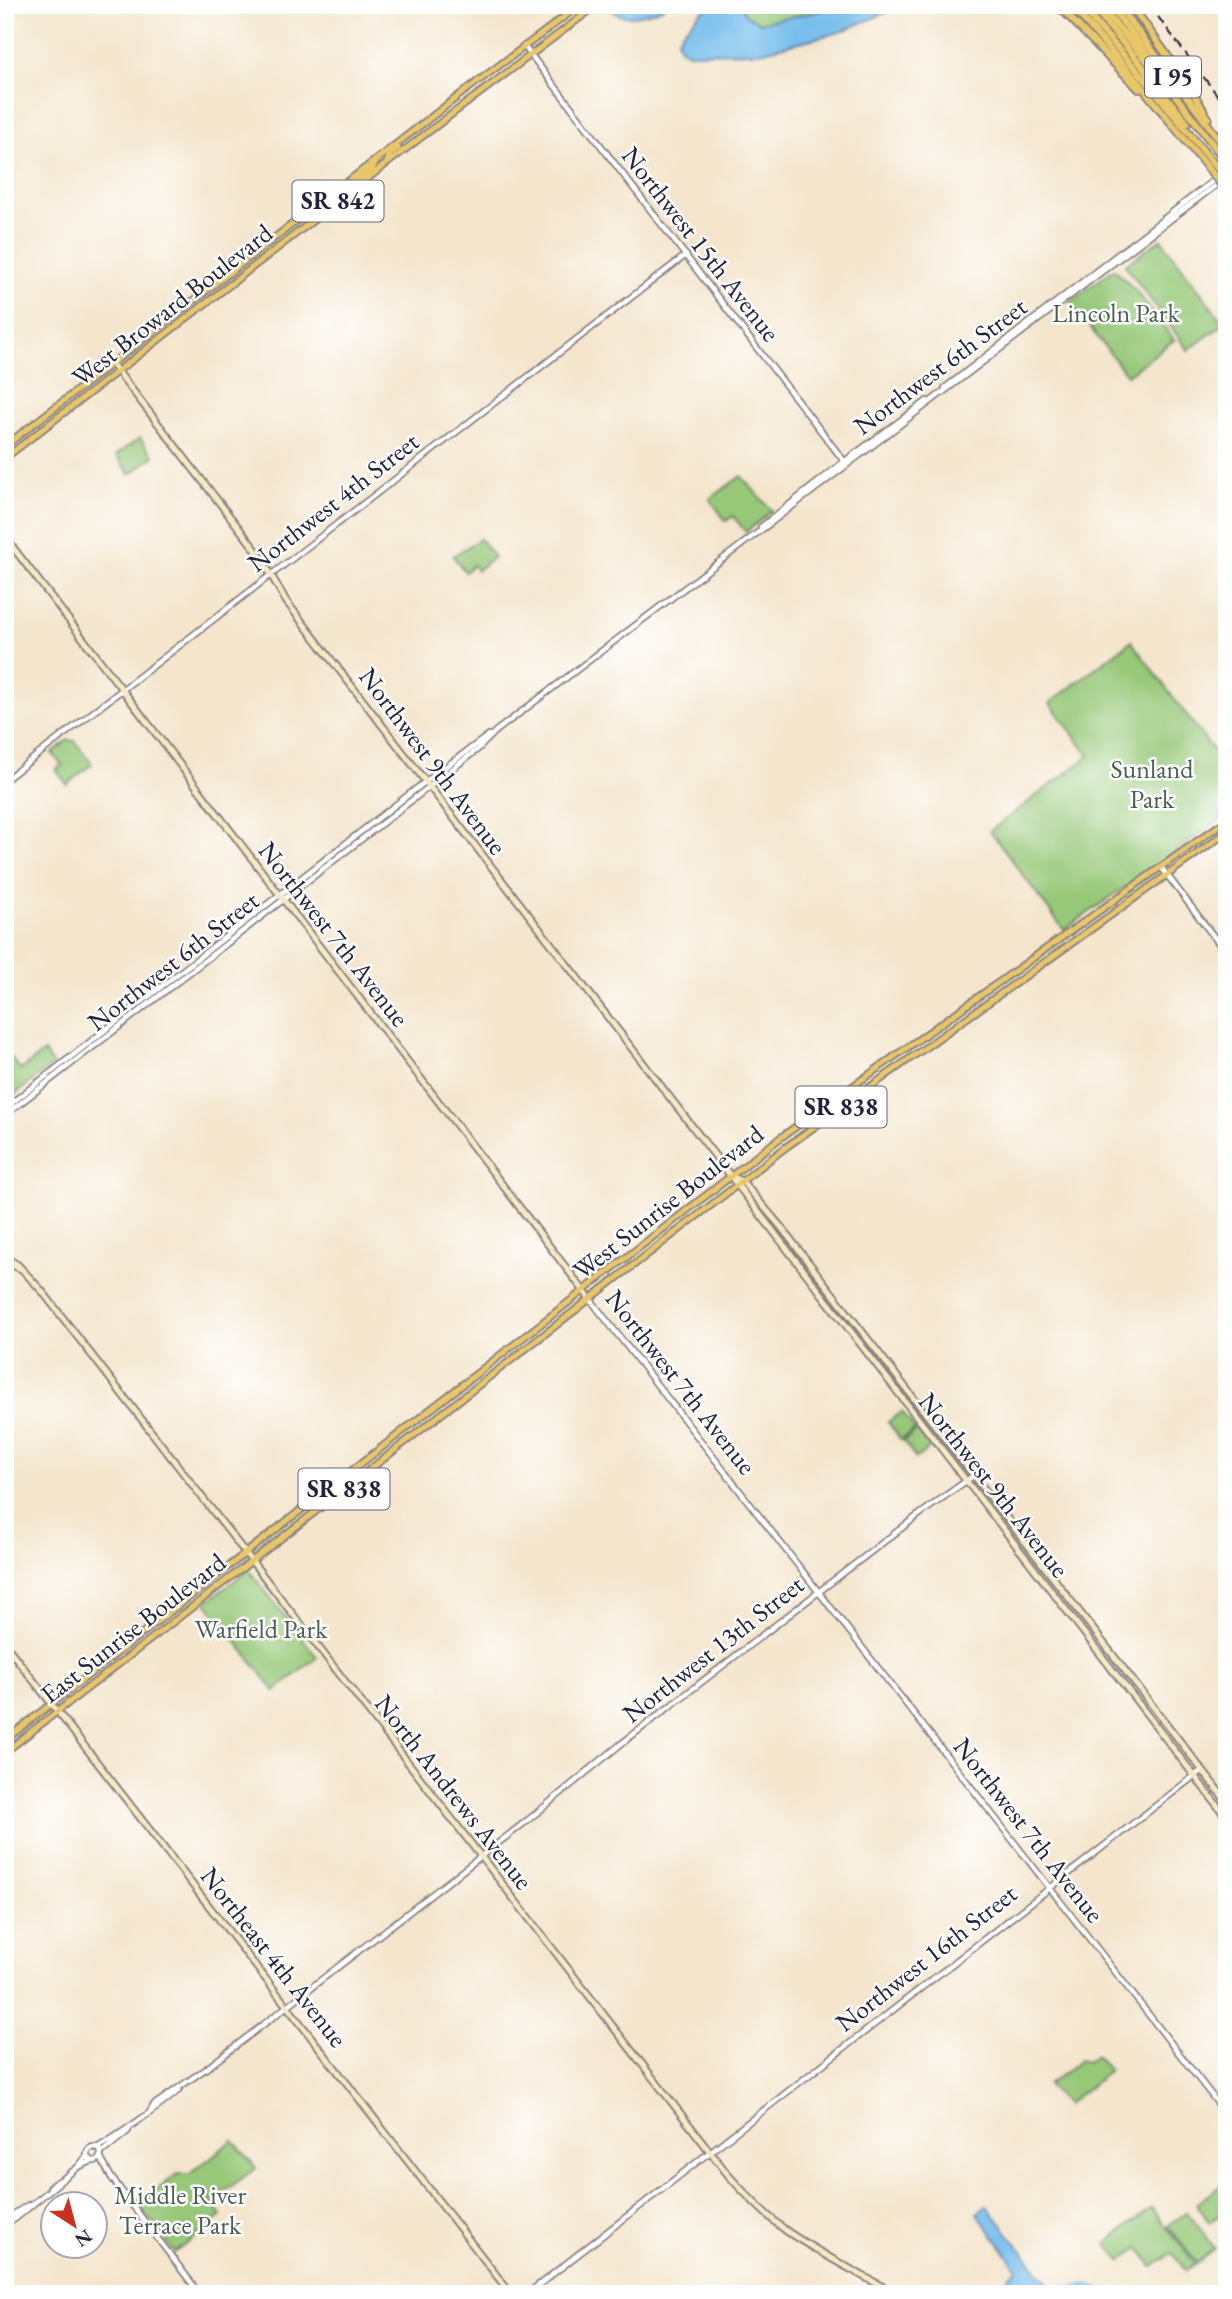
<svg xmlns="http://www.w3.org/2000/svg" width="1232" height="2299" font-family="'EB Garamond',serif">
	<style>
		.green { fill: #97c878; stroke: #5c755a; stroke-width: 2 }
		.water { fill: #73bceb; stroke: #4a6f93; stroke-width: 2 }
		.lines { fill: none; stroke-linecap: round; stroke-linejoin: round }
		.river { stroke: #73bceb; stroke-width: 8 }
		.tertiary-casing { stroke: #8b8484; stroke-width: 8 }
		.secondary-casing { stroke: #8b8484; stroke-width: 9 }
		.primary-casing { stroke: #8b8484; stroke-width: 9 }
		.motorway-casing { stroke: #8b8484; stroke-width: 10 }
		.tertiary { stroke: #fff; stroke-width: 4.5 }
		.secondary { stroke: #f6e9c3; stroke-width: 5 }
		.primary { stroke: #e9c769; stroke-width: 5 }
		.motorway { stroke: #e9c769; stroke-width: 6 }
		.rail { stroke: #22223b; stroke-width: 2; stroke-dasharray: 10 5; stroke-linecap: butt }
		.motorway-bridge-casing { stroke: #8b8484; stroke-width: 10; stroke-linecap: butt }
		.motorway-bridge { stroke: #e9c769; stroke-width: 6 }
		.labels { text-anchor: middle; stroke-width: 5; stroke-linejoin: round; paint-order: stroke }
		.shield { fill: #fff; stroke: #646476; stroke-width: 2 }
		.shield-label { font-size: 24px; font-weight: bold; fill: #22223b }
		.street-label { font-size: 26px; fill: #22223b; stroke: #fff }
		.park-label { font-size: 26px; fill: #4b5c50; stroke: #fff }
	</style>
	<rect width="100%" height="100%" fill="#fff"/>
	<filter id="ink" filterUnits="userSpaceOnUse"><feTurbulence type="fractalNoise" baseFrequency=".0143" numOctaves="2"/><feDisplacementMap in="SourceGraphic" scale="14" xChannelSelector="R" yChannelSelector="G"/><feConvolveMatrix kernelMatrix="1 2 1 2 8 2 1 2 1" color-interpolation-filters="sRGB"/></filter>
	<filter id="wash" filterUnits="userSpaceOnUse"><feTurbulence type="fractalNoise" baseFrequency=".00686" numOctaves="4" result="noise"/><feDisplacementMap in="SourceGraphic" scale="28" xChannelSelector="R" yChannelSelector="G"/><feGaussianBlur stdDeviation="1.57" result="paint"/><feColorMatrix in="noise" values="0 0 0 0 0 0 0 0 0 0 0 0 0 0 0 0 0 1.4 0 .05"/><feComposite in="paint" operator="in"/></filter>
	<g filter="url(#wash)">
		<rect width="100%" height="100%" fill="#f4e5cc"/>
		<path class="green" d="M742,5h74l5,6 -61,12 -15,-8z
			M1161,239l63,85 -36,26 -63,-85z
			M1114,269l22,22 38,49 -47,35 -57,-73z
			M140,438l14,18 -24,18 -14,-19z
			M741,476l31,35 -26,21 -13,-16 -7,5 -16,-22z
			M480,539l14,18 -17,13 -4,-5 -8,7 -12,-16z
			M1131,641l96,128v46l-163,115 -74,-99 99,-75 -39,-53z
			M68,740l7,1 17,23 -25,20 -11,-14 6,-5 -10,-12z
			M5,1050l16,20 23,-18 9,13 -48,37z
			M902,1412l13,17 -14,11 -13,-18z
			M917,1430l13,18 -14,10 -13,-17z
			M249,1570l68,87 -42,34 -69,-89z
			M1096,2055l13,16 -43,34 -18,-20 32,-25 7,2z
			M233,2140l23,28 -45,33 11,15 -47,37 -37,-49 40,-30h12z
			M1224,2183l3,3v23l-17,13 -14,-18z
			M1152,2208l43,56 -9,7 -14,-18 -19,13 -14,-18 -18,13 -14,-18z
			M1187,2212l28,36 -18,15 -29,-37z"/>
		<path class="water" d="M605,5h62c-10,7 -34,14 -47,10 -5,-1 -11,-7 -15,-10z
			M708,5h34l3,10 15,8 91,-18h53l-64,27 -80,20 -71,1 -9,-5 -3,-8 5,-8z
			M987,2206l60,76 -3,4 -37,-5 1,-4 9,-8 -40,-56z"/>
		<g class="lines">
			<path class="river" d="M962,2294l14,-9h39l29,7 43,-5 21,7
				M1191,2294l23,-6 13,2"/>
		</g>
	</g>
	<g filter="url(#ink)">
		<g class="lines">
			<defs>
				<path id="tertiary" d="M524,46l320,415
					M945,388l282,-218
					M761,527l84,-66 82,-60
					M5,780l681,-525
					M1161,867l66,87
					M5,1108l420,-326 64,-47
					M5,1115l473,-366 18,-18 724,-549
					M590,1299l637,816
					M150,2112l4,-7 57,-40 317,-245 93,-76 295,-227 57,-41
					M87 2154a7 7 0 1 1 14 0a7 7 0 1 1-14 0Z
					M96,2148c10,-4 78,-51 83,-59
					M101,2153l27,-22 1,-4
					M100,2157l11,20 82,108 1,9
					M78,2167l9,-11
					M64,2178l14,-11 14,-6
					M8,2221l6,-7 14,-9
					M7,2222l8,-3 49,-41 -12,7 -2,3
					M527,2294l675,-524"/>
				<path id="secondary" d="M112,364l147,190 27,47 941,1217
					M5,537l585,762
					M731,1176l11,5 39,46 446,575
					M5,1257l13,8 24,26 687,885c18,20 37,40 59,56 34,23 72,42 108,62
					M5,1262l16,7
					M5,1644l506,650"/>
				<path id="primary" d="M387,163l2,-8 9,-7
					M350,192l-1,-6 23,-17 4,-7
					M5,446l460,-355 115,-86
					M5,458l415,-320 177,-133
					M5,1740l775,-602 447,-318
					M5,1752l781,-605 441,-315"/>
				<path id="motorway" d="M1058,5l81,84
					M1071,5l68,78 69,85
					M1080,5l75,86 59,73
					M1091,5l44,52 52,66
					M1099,5l63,73 65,85
					M1110,5l50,66
					M1118,5l109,145
					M1131,5l58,81 19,32"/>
			</defs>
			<use href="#tertiary" class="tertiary-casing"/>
			<use href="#secondary" class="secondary-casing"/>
			<use href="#primary" class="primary-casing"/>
			<use href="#motorway" class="motorway-casing"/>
			<use href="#tertiary" class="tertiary"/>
			<use href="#secondary" class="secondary"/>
			<use href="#primary" class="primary"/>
			<use href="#motorway" class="motorway"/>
			<path class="rail" d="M1149,5l78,103
				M5,1164c9,56 5,112 0,169"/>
			<defs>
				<path id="motorway-bridge" d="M1214,164l13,16
					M1208,168l19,24"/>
			</defs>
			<use href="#motorway-bridge" class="motorway-bridge-casing"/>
			<use href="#motorway-bridge" class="motorway-bridge"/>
		</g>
	</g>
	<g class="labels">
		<g class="shield">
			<rect x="1145" y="56.5" width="56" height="41" rx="5"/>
			<rect x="292.5" y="180.5" width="91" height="41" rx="5"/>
			<rect x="795.5" y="1086.5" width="91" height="41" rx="5"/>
			<rect x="298.5" y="1468.5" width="91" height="41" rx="5"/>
		</g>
		<g class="shield-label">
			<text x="1173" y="85">I 95</text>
			<text x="338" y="209">SR 842</text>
			<text x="841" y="1115">SR 838</text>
			<text x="344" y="1497">SR 838</text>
		</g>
		<g class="street-label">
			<text transform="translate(701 244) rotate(52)" y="9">Northwest 15th Avenue</text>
			<text transform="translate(172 305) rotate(-38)" y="9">West Broward Boulevard</text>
			<text transform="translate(940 366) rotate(-37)" y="9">Northwest 6th Street</text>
			<text transform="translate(333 502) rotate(-38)" y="9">Northwest 4th Street</text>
			<text transform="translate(433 761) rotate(53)" y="9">Northwest 9th Avenue</text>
			<text transform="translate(334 934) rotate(52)" y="9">Northwest 7th Avenue</text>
			<text transform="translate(173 961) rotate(-38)" y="9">Northwest 6th Street</text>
			<text transform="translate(668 1202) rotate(-38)" y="9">West Sunrise Boulevard</text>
			<text transform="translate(681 1382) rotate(52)" y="9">Northwest 7th Avenue</text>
			<text transform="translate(994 1485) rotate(52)" y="9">Northwest 9th Avenue</text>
			<text transform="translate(133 1628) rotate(-38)" y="9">East Sunrise Boulevard</text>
			<text transform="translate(713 1649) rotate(-38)" y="9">Northwest 13th Street</text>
			<text transform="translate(454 1792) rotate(52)" y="9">North Andrews Avenue</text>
			<text transform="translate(1029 1830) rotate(52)" y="9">Northwest 7th Avenue</text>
			<text transform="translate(274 1957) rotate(52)" y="9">Northeast 4th Avenue</text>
			<text transform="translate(926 1958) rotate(-38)" y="9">Northwest 16th Street</text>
		</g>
		<g class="park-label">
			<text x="1116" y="322">Lincoln Park</text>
			<text x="1152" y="778">Sunland<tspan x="1152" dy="30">Park</tspan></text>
			<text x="261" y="1638">Warfield Park</text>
			<text x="180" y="2204">Middle River<tspan x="180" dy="30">Terrace Park</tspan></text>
		</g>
	</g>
	<rect width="1232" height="2299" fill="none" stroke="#fff" stroke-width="28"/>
	<g transform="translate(74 2225) rotate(144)"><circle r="33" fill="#ffffff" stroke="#a7a7b1" stroke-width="2"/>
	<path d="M0-5L12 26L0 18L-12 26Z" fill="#c8321e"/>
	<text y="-10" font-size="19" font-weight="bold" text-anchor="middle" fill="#22223b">N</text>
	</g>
</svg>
